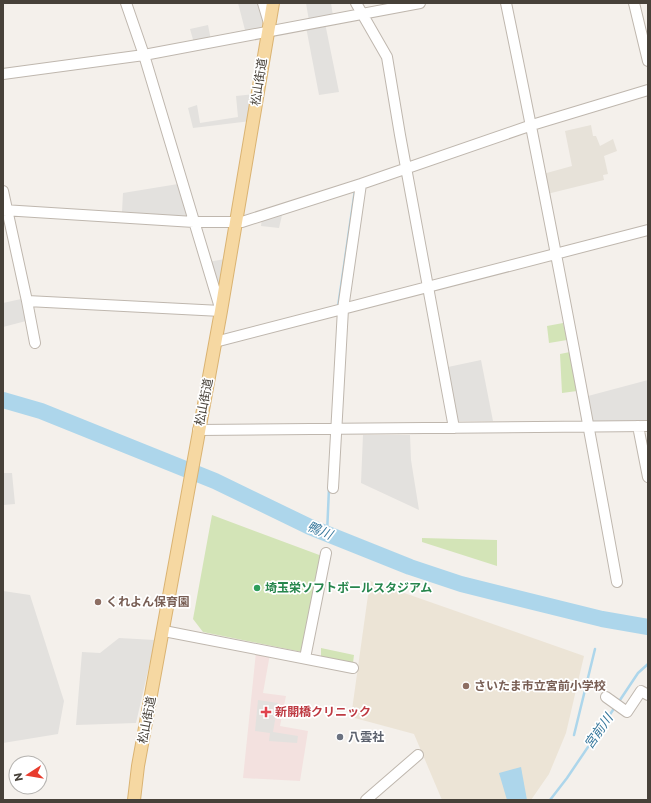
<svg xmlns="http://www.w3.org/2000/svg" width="651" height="803" font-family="Commissioner,'Noto Sans JP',sans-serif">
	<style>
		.residential { fill: #e7e2d9 }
		.education { fill: #ece4d6 }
		.medical { fill: #f3e1df }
		.green { fill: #d3e4b7 }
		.parking { fill: #e3e1de }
		.water { fill: #add6eb }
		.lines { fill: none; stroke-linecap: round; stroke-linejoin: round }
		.stream { stroke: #add6eb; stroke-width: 2.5 }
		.river { stroke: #add6eb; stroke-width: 16 }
		.minor-casing { stroke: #bfb7ae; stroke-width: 12 }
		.major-casing { stroke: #dab372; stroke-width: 14 }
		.minor { stroke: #fff; stroke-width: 10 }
		.major { stroke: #f6d8a2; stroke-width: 12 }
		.leisure-dot { fill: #2e9e5b; stroke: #fff; stroke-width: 1.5 }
		.education-dot { fill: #8d6e63; stroke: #fff; stroke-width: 1.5 }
		.health-dot { fill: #e0444e; stroke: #fff; stroke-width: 1.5 }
		.worship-dot { fill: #6b7280; stroke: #fff; stroke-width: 1.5 }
		.labels { text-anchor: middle; stroke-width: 3.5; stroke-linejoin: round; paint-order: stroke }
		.street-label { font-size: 12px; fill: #474139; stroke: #fff }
		.leisure-label { font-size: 12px; font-weight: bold; fill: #27864d; stroke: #fff; text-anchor: start }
		.education-label { font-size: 12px; font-weight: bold; fill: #785e54; stroke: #fff; text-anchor: start }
		.health-label { font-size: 12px; font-weight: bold; fill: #be3a42; stroke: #fff; text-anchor: start }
		.worship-label { font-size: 12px; font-weight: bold; fill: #5b616d; stroke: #fff; text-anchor: start }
		.water-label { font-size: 13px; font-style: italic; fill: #37789c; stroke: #fff }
	</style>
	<rect width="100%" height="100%" fill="#f4f0eb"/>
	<path class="residential" d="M591,125l2,11h3l4,10 13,-7 4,12 -13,5 4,18 -5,1 1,5 -57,14 -4,-20 29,-8 -7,-35z"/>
	<path class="education" d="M370,581l214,75 -18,77 -17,41 -18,26h-89l-28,-66 -63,-17z"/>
	<path class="medical" d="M256,652l14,2 -7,39 23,3 -6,30 28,5 -8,50 -57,-3z"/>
	<path class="green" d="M563,323l4,17 -18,3 -2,-17z
		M570,352l7,39 -15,2 -2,-39z
		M212,515l110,41 -20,96 -99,-20 -10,-13z
		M422,538l75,2v26l-75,-24z
		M321,648l33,7 -1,8 -32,-6z"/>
	<path class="parking" d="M238,3h22l6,27 -49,10 -1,-4 29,-6z
		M306,3h25l2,13 -24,5z
		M325,23l14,69 -20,3 -13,-68z
		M208,25l3,15 -17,3 -4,-14z
		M255,94l-4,27 -58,7 -5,-20 9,-3 3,18 38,-6 -2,-21z
		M178,184l9,32 -65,-4 1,-19z
		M283,211l-4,17 -18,-2 1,-9z
		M225,259l-7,35 -10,-32z
		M21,299l5,22 -23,6v-24z
		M481,360l12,61h-35l-10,-54z
		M648,380v42h-55l-5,-26z
		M363,435h47l1,25 8,50 -58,-27z
		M3,473h9l3,31 -12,1z
		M3,591l27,4 34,106 -6,33 -55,9z
		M119,638l36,2 -19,83 -60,2 6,-73 18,1z
		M258,700l20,3 -5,29 25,4 -1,7 -28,-2 1,-8 -15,-2z"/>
	<path class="water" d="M521,767l6,33h-20l-8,-27z"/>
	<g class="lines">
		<path class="stream" d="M338,307l17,-117
			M327,534l2,-46
			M618,703l20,-30 10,-9
			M574,735l21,-86
			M550,800l17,-22 48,-71"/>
		<path class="river" d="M3,400l38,11 174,70 95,46 100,40 51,17 141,35 46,8"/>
		<defs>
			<path id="minor" d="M263,3l6,20
				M356,3l31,54 13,78 54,293
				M506,3c40,193 76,386 111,579
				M634,3l14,58
				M3,74l141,-19 276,-52
				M3,191l24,110 8,42
				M3,210l191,12h48l119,-38 171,-59 116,-35
				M27,301l194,10 -77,-256 -18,-52
				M215,342l433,-112
				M638,426l10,51
				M198,430l450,-4
				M333,488l10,-179 18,-125
				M164,631l189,37
				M305,658l21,-105
				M606,697l21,15 14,-21 7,4
				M366,800l52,-45"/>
			<path id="major" d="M134,800l4,-34 83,-455 52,-308"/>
		</defs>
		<use href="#minor" class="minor-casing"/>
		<use href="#major" class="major-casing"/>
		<use href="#minor" class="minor"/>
		<use href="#major" class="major"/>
	</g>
	<circle class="leisure-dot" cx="257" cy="588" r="4"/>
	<g class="education-dot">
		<circle cx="98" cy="602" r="4"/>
		<circle cx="466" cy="686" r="4"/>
	</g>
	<path class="health-dot" d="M264 706h4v4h4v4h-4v4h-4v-4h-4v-4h4z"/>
	<circle class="worship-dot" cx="340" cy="737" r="4"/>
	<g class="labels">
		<g class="street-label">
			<text transform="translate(259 82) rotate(-81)" y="4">松山街道</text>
			<text transform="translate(204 402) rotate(-79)" y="4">松山街道</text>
			<text transform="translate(147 720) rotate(-79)" y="4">松山街道</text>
		</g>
		<g class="leisure-label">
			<text x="265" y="592">埼玉栄ソフトボールスタジアム</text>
		</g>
		<g class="education-label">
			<text x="106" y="606">くれよん保育園</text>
			<text x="474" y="690">さいたま市立宮前小学校</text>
		</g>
		<g class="health-label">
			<text x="275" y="716">新開橋クリニック</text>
		</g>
		<g class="worship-label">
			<text x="348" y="741">八雲社</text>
		</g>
		<g class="water-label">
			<text transform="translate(320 530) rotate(23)" y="5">鴨川</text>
			<text transform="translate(598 731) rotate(-55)" y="5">宮前川</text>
		</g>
	</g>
	<rect width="651" height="803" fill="none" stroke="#474139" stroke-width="8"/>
	<g transform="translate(28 775) rotate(258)"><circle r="19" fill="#ffffff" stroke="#b5b3b0"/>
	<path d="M0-3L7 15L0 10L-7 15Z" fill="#e83c2e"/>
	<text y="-6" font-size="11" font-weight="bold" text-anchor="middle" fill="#474139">N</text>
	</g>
</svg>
